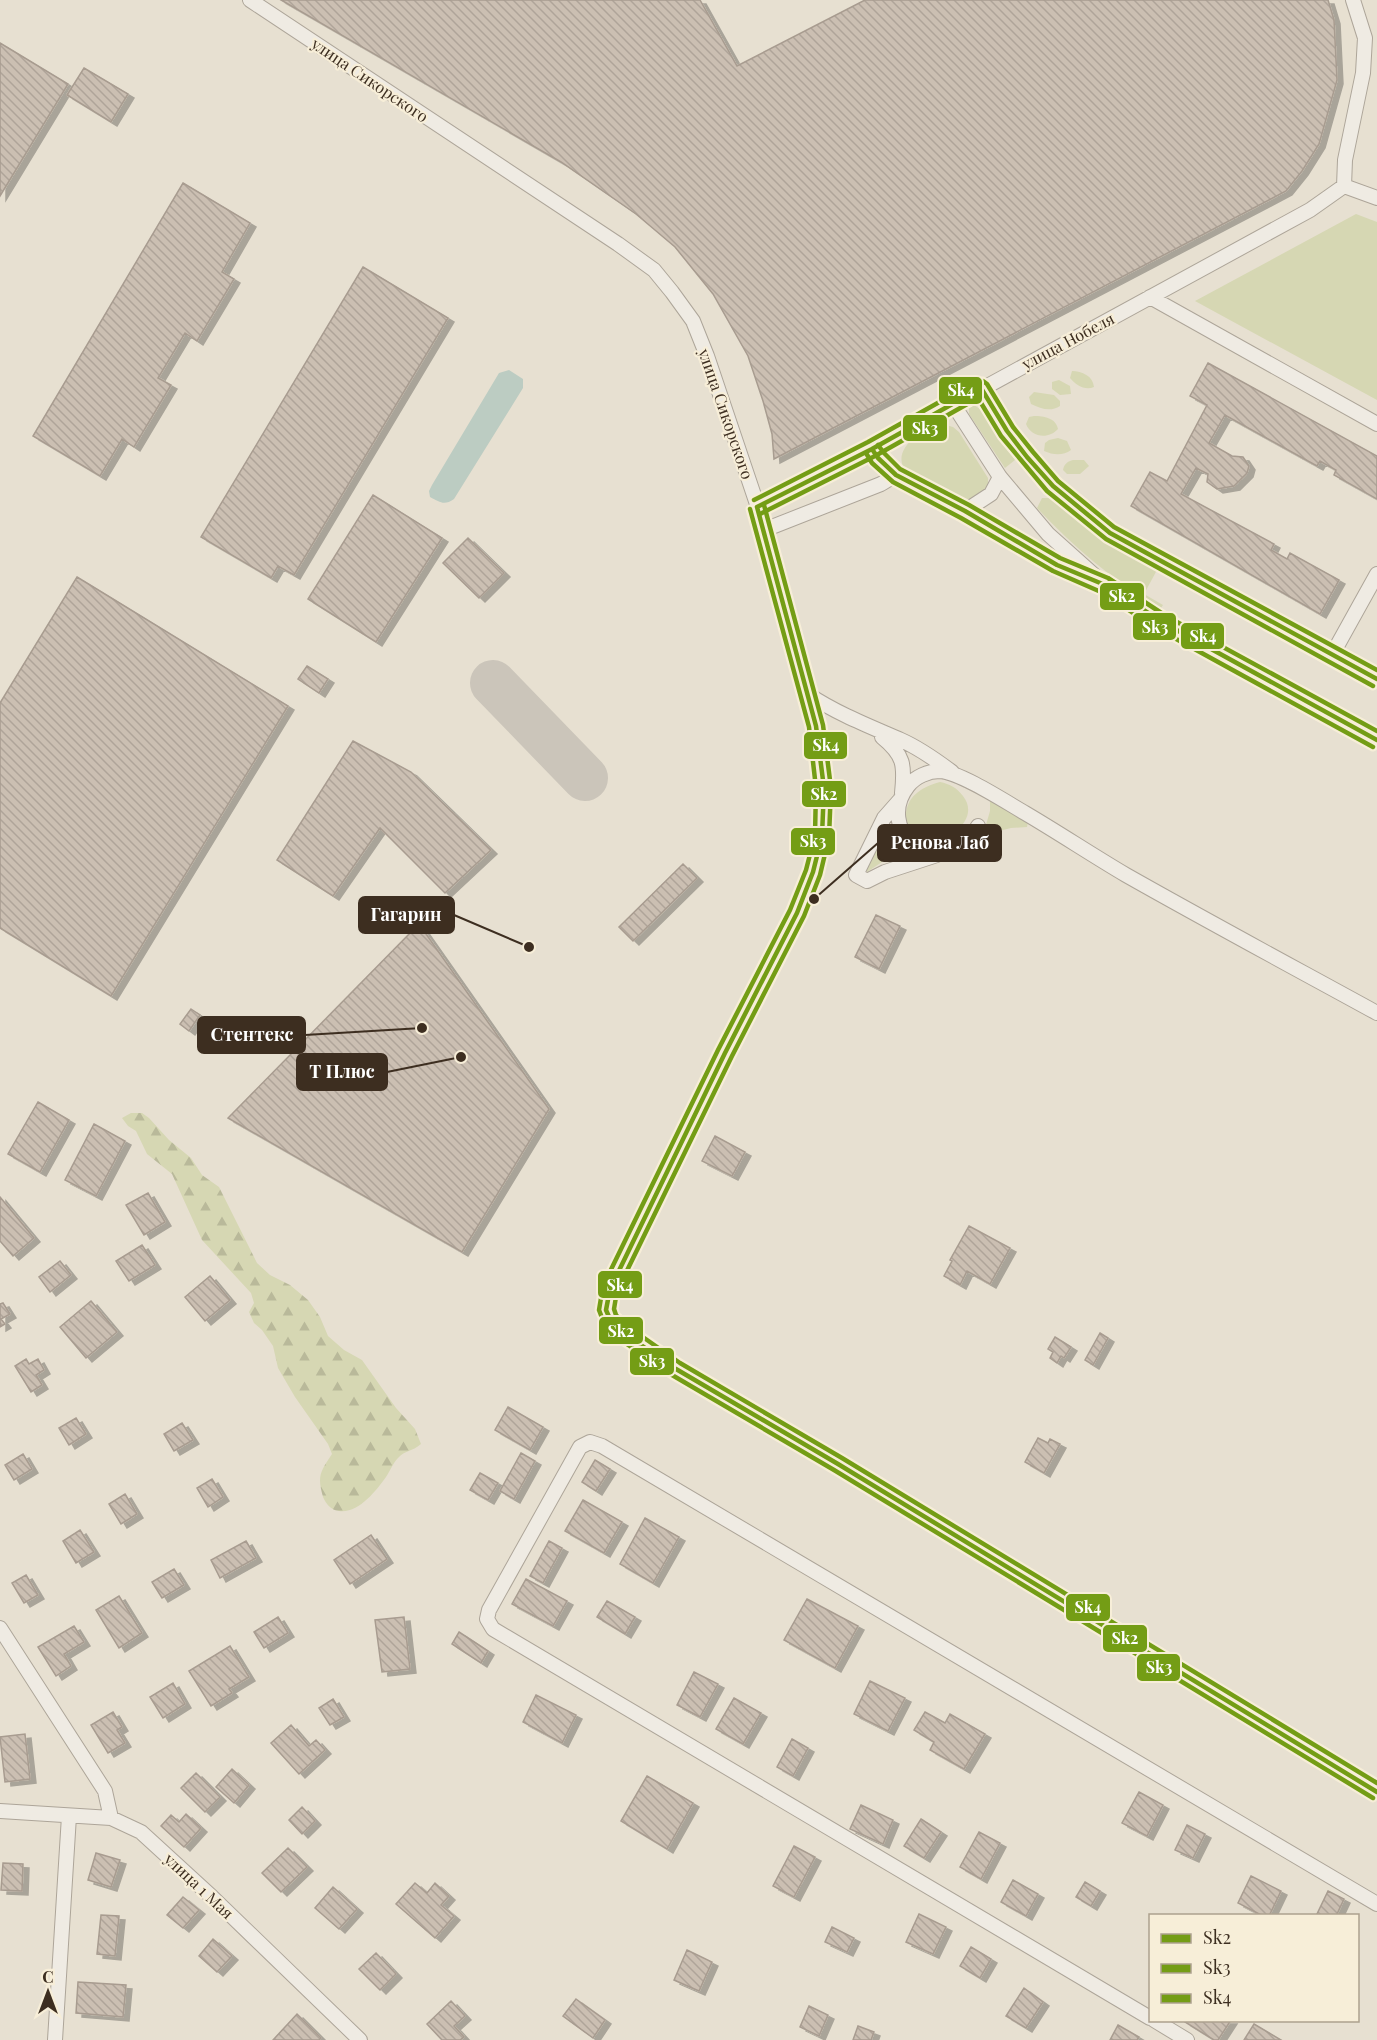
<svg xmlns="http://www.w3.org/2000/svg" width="1377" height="2040" font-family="'Playfair Display',serif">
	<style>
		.green { fill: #d6d7b3 }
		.forest { fill: url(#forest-firs) }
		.water { fill: #bcccc2 }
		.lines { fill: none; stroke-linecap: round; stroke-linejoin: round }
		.taxiway { stroke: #cbc5ba; stroke-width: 46 }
		.building { fill: url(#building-back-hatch); stroke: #a89c90; stroke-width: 1.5; filter: url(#shadow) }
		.minor-casing { stroke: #ada599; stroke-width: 16 }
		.minor { stroke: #efebe3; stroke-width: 14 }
		.bus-1-casing { stroke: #f7eed8; stroke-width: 9 }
		.bus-2-casing { stroke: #f7eed8; stroke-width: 9 }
		.bus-3-casing { stroke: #f7eed8; stroke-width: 9 }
		.bus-1 { stroke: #749d15; stroke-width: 4.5 }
		.bus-2 { stroke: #749d15; stroke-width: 4.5 }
		.bus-3 { stroke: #749d15; stroke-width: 4.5 }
		.labels { text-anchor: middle; stroke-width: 4.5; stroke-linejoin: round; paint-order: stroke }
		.street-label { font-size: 16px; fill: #3d2e20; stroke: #f7eed8 }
		.leader { fill: none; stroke: #3d2e20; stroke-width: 2 }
		.callout-dot { fill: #3d2e20; stroke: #f7eed8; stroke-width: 2 }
		.callout { fill: #3d2e20; stroke: #3d2e20; stroke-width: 2 }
		.callout-label { font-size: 18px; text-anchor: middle; font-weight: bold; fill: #fff }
		.line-badge { stroke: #f7eed8; stroke-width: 2 }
		.badge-label { font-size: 16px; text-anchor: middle; font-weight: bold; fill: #fff }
	</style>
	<defs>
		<pattern id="forest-firs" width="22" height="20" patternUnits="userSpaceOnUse" patternTransform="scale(1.5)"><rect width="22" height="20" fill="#d6d7b3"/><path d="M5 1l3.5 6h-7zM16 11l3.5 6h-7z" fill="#b9b99a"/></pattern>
		<pattern id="building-back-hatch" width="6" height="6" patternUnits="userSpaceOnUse" patternTransform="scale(1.5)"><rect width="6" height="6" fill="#cbbfb2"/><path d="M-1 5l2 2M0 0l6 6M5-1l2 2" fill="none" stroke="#afa499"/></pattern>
		<filter id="shadow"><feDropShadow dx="6" dy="4" stdDeviation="0" flood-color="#0004"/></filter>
	</defs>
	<rect width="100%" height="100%" fill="#e7e0d1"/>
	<path class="green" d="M1356,214l21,8v178l-182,-99z
		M1072,371c10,0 21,5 22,16 -9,4 -18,-2 -24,-9z
		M1059,380l11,6 1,8 -11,1 -8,-6v-7z
		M1034,392l20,3 6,6v5c-9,6 -19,3 -29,-2l-2,-7z
		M974,405l6,4 35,51 -10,8 -36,-54v-6z
		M1034,416c10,0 22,2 24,13 -10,11 -27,8 -32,-5l3,-7z
		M942,424l11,3 6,5 29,46v8c-4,7 -10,13 -18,14 -15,1 -47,-19 -61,-26 -23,-21 12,-46 33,-50z
		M1058,438l9,3 4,9c-8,6 -18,5 -27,1l1,-8 4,-3z
		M1073,460h11l5,6 -9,8h-13l-4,-4c1,-6 5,-9 10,-10z
		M1042,498h9c33,31 67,50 106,72l-13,24 19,11 -2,3c-47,-26 -87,-61 -124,-100z
		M940,782c10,2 17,6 23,14 20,25 -23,54 -45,41 -6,-4 -9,-10 -12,-15 -2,-24 13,-34 34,-40z
		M990,799l38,23 -1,5 -16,1 -28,7 7,-24z
		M885,828l16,27 -16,5 -18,12 -5,-6z"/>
	<path class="forest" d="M131,1113h11l7,5 20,22 22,18 11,17 17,12 38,76 13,12 20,10 18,15 12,17 8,19 16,14 18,10 34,48 19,21 6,15c-9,8 -16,6 -23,14 -5,5 -8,13 -12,19 -10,14 -28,37 -47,34 -8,-1 -13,-7 -16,-14 -6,-21 -3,-25 9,-43l-4,-10 -33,-47 -17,-29 -5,-22 -11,-16 -8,-7 -5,-11 5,-9 -3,-10 -49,-53 -30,-66 -25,-20 -11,-23 -8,-5 -6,-8z"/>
	<path class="water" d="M509,370l14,9v9l-69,111c-10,7 -14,3 -24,-2l-1,-6 3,-6 67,-112z"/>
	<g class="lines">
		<path class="taxiway" d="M493,683l92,95"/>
	</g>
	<path class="building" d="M281,0h419l37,66 128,-66h463l6,20 3,60 -18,64 -17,27 -16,20 -512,268 -2,-25 -9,-33 -15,-45 -35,-62 -38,-47 -39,-33 -75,-52z
		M0,43l68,41 -68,112z
		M84,68l44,26 -17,28 -44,-27z
		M183,183l67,40 -28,49 12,7 -37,62 -12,-8 -27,45 13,7 -37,62 -12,-8 -22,37 -67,-40z
		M363,267l85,51 -154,257 -16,-9 -7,12 -70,-41z
		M1208,363l169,93v43l-43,-24 2,-5 -16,-9 -3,5 -92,-51 -16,28 23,13 11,1 6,9 -2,7 -13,13 -17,3 -10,-7 1,-8 -12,-6 -15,26 93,50 -3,6 16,9 3,-6 49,27 -19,34 -189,-108 19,-34 17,9 40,-76 -17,-9z
		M373,495l69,43 -66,104 -68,-43z
		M468,538l36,35 -25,25 -36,-35z
		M77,577l211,129 -177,290 -111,-68v-225z
		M307,666l21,13 -9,14 -21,-14z
		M353,741l58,31 80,78 -46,43 -65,-65 -47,68 -56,-36z
		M683,864l14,14 -64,63 -14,-14z
		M876,915l24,11 -21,43 -24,-12z
		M419,924l130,185 -87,143 -234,-134z
		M191,1009l9,6 -11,16 -9,-7z
		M38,1102l31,18 -29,52 -32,-18z
		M94,1124l31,17 -29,55 -31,-16z
		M715,1136l30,16 -13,24 -30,-15z
		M148,1193l17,29 -21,13 -18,-30z
		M0,1197l34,41 -21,18 -13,-15z
		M969,1226l41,22 -20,36 -23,-13 -7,14 -16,-9 8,-15 -2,-1z
		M142,1245l13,20 -26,16 -13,-20z
		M60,1261l11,14 -21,17 -11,-15z
		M210,1276l20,24 -25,21 -20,-24z
		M91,1301l26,31 -31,26 -26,-31z
		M3,1303l7,11 -9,5 4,5 -5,3v-23z
		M1100,1333l8,5 -15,27 -8,-5z
		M1055,1337l16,10 -7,11 -3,-2 -4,7 -7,-5 3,-6 -5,-3z
		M26,1359l3,5 9,-5 6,11 -8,5 6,10 -11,7 -16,-26z
		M508,1407l35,20 -13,23 -35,-20z
		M76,1418l10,16 -17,11 -10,-17z
		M182,1423l11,17 -19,11 -10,-17z
		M1038,1438l10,5 2,-4 10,5 -16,29 -19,-11z
		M521,1453l14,8 -21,38 -14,-8z
		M23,1454l9,15 -18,11 -9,-15z
		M595,1460l15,9 -14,22 -14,-9z
		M480,1473l18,10 -10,17 -18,-10z
		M212,1479l11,18 -15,10 -11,-19z
		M125,1494l12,20 -16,10 -12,-20z
		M583,1500l39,22 -18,31 -39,-22z
		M645,1518l34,19 -26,46 -33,-19z
		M80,1530l14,22 -18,11 -13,-22z
		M371,1535l16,24 -37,25 -16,-24z
		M246,1541l10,17 -36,20 -9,-18z
		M549,1541l13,7 -19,35 -13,-7z
		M174,1569l10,16 -22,13 -10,-16z
		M26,1575l12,20 -14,8 -12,-20z
		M526,1579l41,22 -14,25 -41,-22z
		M119,1596l23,37 -23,15 -23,-38z
		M807,1599l51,27 -23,42 -51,-28z
		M607,1601l28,16 -10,17 -28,-17z
		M278,1617l10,16 -24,15 -10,-16z
		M404,1617l6,52 -28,3 -7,-52z
		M74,1626l10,16 -20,12 7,12 -15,10 -18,-29z
		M459,1632l29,19 -7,12 -29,-19z
		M230,1646l19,31 -20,12 3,4 -21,13 -22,-35z
		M694,1672l24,12 -18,33 -23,-12z
		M870,1681l35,17 -17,33 -34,-17z
		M173,1683l12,21 -22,14 -13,-21z
		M536,1695l40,20 -14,28 -39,-21z
		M734,1698l27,15 -18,31 -27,-15z
		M333,1699l11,18 -14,8 -11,-17z
		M113,1712l9,15 -5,3 8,13 -17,10 -17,-28z
		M925,1712l20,11 5,-9 35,20 -21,35 -34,-19 4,-8 -20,-12z
		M291,1725l18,21 7,-6 9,10 -26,24 -28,-31z
		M25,1734l5,45 -25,3 -5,-45z
		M792,1739l16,9 -15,28 -16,-9z
		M232,1769l17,16 -15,18 -18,-16z
		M196,1773l24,24 -15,15 -24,-24z
		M647,1776l46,27 -26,46 -46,-28z
		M1139,1792l24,13 -16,31 -25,-13z
		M861,1805l32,15 -10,24 -33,-15z
		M302,1807l13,14 -13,13 -13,-14z
		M186,1814l15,14 -17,19 -23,-21 10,-11 8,7z
		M921,1819l20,13 -17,26 -20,-12z
		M1187,1825l18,9 -12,24 -18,-8z
		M979,1832l21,11 -19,36 -21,-12z
		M794,1846l21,11 -21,40 -21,-11z
		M288,1848l19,19 -26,25 -19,-19z
		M96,1853l24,7 -9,27 -23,-7z
		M3,1863l20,1 -1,27 -21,-1z
		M1251,1876l30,15 -12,25h-6l-25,-13z
		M1013,1880l25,14 -12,22 -25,-14z
		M1085,1882l15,9 -9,15 -15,-9z
		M415,1883l12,10 8,-10 14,13 -8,9 13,11 -19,22 -39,-34z
		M333,1887l24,22 -18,20 -24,-21z
		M1328,1891l16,8 -8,17h-15l-4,-2z
		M183,1897l16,13 -16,18 -16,-13z
		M919,1914l27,13 -13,27 -27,-12z
		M101,1915l18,1 -4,40 -18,-2z
		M832,1927l22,11 -7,14 -22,-10z
		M213,1939l19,17 -15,16 -18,-16z
		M971,1947l20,12 -11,19 -20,-12z
		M687,1950l25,12 -13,29 -25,-11z
		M376,1953l20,21 -16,16 -21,-21z
		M78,1982l48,3 -3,32 -47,-4z
		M1024,1988l19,14 -17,26 -20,-12z
		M576,1999l29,21 -12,18 -30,-22z
		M451,2001l14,15 -11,10 10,11 -4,3h-18l-15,-16z
		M809,2006l19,9 -9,21 -19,-9z
		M297,2014l24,24 -2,2h-46z
		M1186,2020h45l-13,20h-4l-29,-18z
		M1254,2024l27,16h-37z
		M1118,2025l21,12 -2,3h-27z
		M858,2026l16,6 -3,8h-18z"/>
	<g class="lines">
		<defs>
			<path id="minor" d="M250,0l368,244 36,26 18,22 21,29 14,35 55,163 54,207 8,62 -2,48 -9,36 -16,41 -72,140 -115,236 -4,21 4,9 12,13 54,37 162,95 539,328
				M1344,186l1,-26 18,-87 2,-35 -12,-38
				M1344,186l33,12
				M1150,297l227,127
				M981,388l26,43 20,26 26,29 57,47 267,146
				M953,404l47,73 48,57 57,51 57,37 215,118
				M872,449l6,9 18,17 69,36 92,54 38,16
				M757,507l115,-58 438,-239 34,-24
				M965,511l26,-17 9,-17
				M764,530l117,-46 15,-9
				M1332,655l45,-81
				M809,695c29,19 60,31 92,45 18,8 35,20 51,32
				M882,737c22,18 23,28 20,56
				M899,801l-15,17 -28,57 11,6 18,-9 52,-17
				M978,826c-3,5 -6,12 -10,15 -37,37 -93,-13 -60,-55 7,-9 20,-15 32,-15 20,1 66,31 85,42 34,20 67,42 101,62 83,47 167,92 251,138
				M0,1628l105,163 6,27
				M0,1811l111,7 30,14 71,65 148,143
				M1150,2018l-657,-389 -6,-10 2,-9 91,-163 10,-5 12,4 775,458
				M1154,2020l33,20
				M55,2040l14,-224"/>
		</defs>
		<use href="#minor" class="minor-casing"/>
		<use href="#minor" class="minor"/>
		<defs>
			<path id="bus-1" d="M872,449l6,9 18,17 69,36 92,54 48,20 57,37 215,118
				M757,507l59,219 8,62 -2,48 -9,36 -16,41 -72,140 -115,236 -4,21 4,9 12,13 54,37 162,95 539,328
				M757,507l115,-58 109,-61 26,43 20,26 26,29 57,47 267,146"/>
			<path id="bus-2" d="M866,453l6,10 21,19 68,36 92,53 48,21 57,37 215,118
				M750,509l59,218 7,61 -1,47 -9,35 -16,40 -72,140 -115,236 -4,24 5,13 14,15 54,37 162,95 539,328
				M760,514l115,-58 103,-58 23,38 46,55 59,48 267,147"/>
			<path id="bus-3" d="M878,445l6,8 16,16 69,36 91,53 48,20 58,38 211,115
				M754,500l114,-58 109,-61h6l4,3 26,43 20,25 25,29 56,46 263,143
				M764,505l59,220 8,63 -2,49 -9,38 -16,41 -72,140 -115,235 -3,18 2,6 11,11 53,37 162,95 535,325"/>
		</defs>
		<use href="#bus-1" class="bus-1-casing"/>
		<use href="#bus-2" class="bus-2-casing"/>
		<use href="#bus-3" class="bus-3-casing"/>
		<use href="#bus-1" class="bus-1"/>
		<use href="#bus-2" class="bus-2"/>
		<use href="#bus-3" class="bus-3"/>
	</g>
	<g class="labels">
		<g class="street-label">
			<text transform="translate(370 80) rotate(34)" y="6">улица Сикорского</text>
			<text transform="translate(1068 341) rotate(-28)" y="6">улица Нобеля</text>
			<text transform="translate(726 414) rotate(71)" y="6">улица Сикорского</text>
			<text transform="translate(199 1886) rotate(43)" y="6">улица 1 Мая</text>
		</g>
	</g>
	<path class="leader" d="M814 899L878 843M529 947L454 915M422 1028L305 1035M461 1057L387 1072"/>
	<g class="callout-dot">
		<circle cx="814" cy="899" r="6"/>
		<circle cx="529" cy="947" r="6"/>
		<circle cx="422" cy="1028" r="6"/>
		<circle cx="461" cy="1057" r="6"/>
	</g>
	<g class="callout">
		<rect x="878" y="825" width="123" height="36" rx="6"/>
		<rect x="359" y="897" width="95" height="36" rx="6"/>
		<rect x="198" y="1017" width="107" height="36" rx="6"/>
		<rect x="297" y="1054" width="90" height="36" rx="6"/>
	</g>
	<g class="callout-label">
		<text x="940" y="849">Ренова Лаб</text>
		<text x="406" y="921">Гагарин</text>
		<text x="252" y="1041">Стентекс</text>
		<text x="342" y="1078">Т Плюс</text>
	</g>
	<g class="line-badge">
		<rect x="938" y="376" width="45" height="29" rx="6" fill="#749d15"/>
		<rect x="902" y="414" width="46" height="28" rx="6" fill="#749d15"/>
		<rect x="1099" y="582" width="46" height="29" rx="6" fill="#749d15"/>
		<rect x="1132" y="612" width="45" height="29" rx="6" fill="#749d15"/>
		<rect x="1180" y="622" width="45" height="28" rx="6" fill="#749d15"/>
		<rect x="803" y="731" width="45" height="29" rx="6" fill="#749d15"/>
		<rect x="801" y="780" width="46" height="28" rx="6" fill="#749d15"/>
		<rect x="790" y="827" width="46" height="29" rx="6" fill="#749d15"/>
		<rect x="597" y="1270" width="46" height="29" rx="6" fill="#749d15"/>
		<rect x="598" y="1316" width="46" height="29" rx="6" fill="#749d15"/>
		<rect x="629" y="1347" width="46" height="29" rx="6" fill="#749d15"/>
		<rect x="1065" y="1593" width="46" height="29" rx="6" fill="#749d15"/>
		<rect x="1102" y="1624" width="46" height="29" rx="6" fill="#749d15"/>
		<rect x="1136" y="1653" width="45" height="29" rx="6" fill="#749d15"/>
	</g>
	<g class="badge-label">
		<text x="961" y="396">Sk4</text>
		<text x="925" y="434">Sk3</text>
		<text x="1122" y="602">Sk2</text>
		<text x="1155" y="633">Sk3</text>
		<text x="1203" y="642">Sk4</text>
		<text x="826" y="751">Sk4</text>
		<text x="824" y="800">Sk2</text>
		<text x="813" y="847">Sk3</text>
		<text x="620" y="1291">Sk4</text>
		<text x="621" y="1337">Sk2</text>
		<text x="652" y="1367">Sk3</text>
		<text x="1088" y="1613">Sk4</text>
		<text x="1125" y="1644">Sk2</text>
		<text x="1159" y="1673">Sk3</text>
	</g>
	<rect x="1149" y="1914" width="210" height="108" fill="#f7eed8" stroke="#ada18e" stroke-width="1.5"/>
	<rect x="1161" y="1934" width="30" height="9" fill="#749d15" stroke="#ada18e" stroke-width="1.5"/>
	<text x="1203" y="1944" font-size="18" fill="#3d2e20">Sk2</text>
	<rect x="1161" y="1964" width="30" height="9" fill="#749d15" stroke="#ada18e" stroke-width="1.5"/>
	<text x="1203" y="1974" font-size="18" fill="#3d2e20">Sk3</text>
	<rect x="1161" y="1994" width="30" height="9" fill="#749d15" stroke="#ada18e" stroke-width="1.5"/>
	<text x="1203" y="2004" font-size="18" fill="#3d2e20">Sk4</text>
	<g transform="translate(48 1992)" stroke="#f7eed8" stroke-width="4.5" paint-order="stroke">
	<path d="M0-4.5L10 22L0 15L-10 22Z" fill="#3d2e20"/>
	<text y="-9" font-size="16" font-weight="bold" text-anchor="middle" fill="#3d2e20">С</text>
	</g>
</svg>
